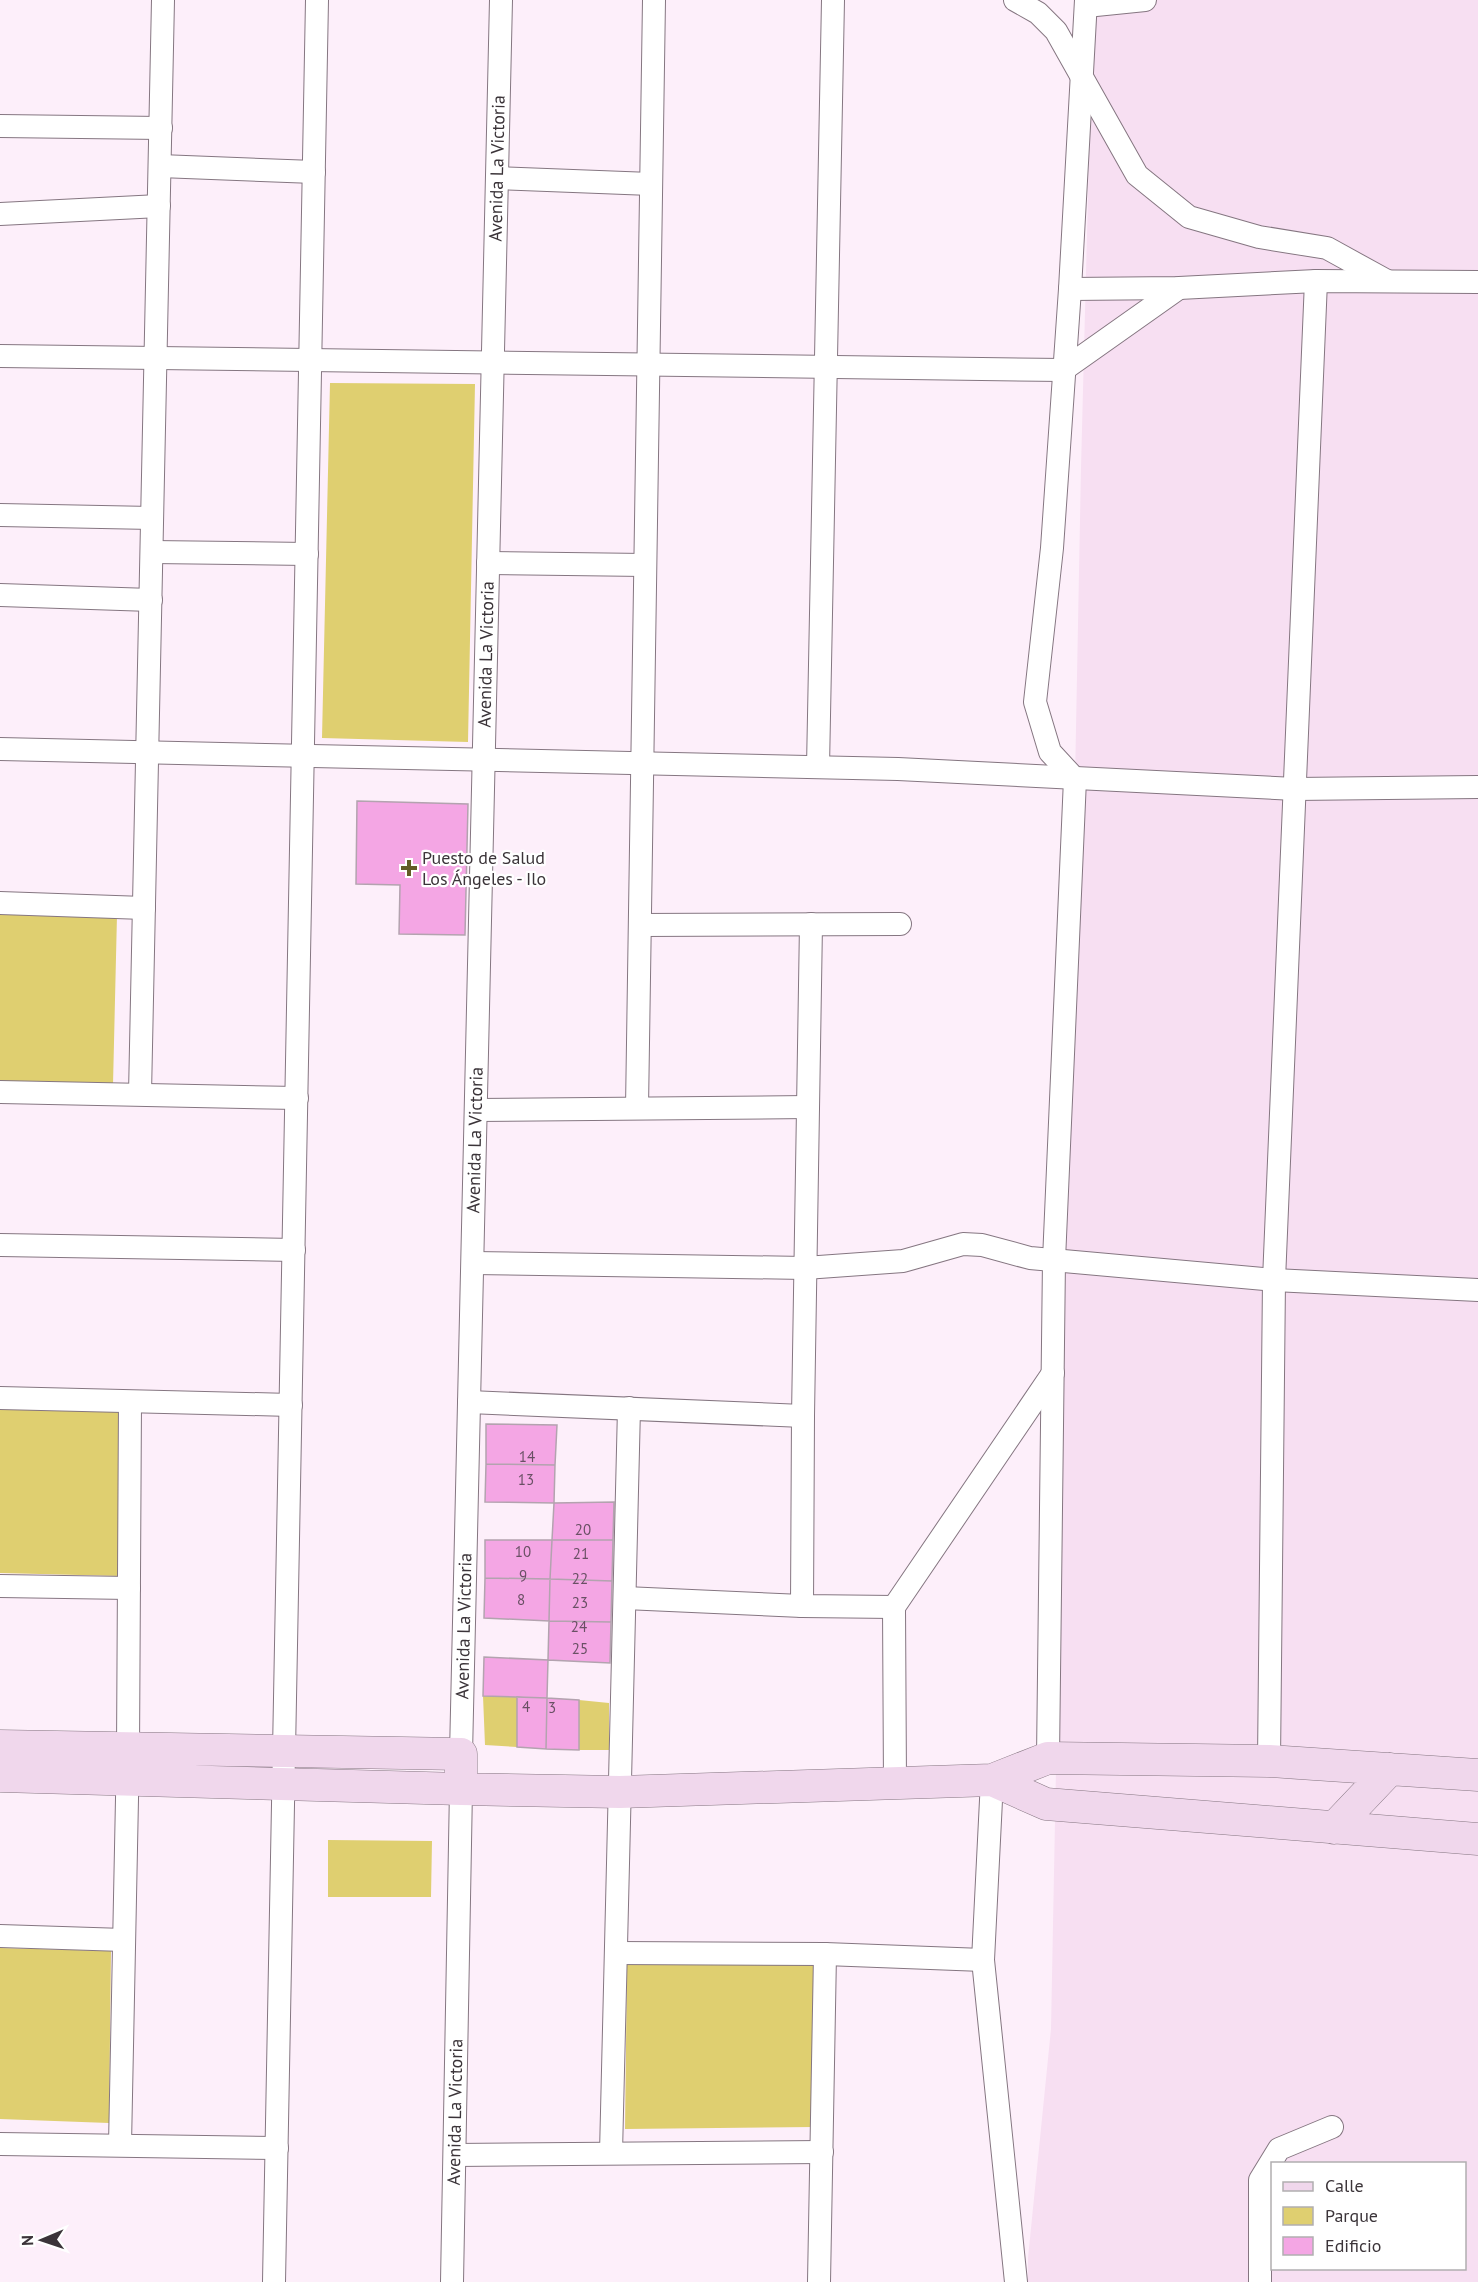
<svg xmlns="http://www.w3.org/2000/svg" width="1478" height="2282" font-family="'PT Sans',sans-serif">
	<style>
		.built { fill: #f7dff2; fill-rule: evenodd }
		.green { fill: #dfcf70 }
		.building { fill: #f4a6e4; stroke: #b3a3af; stroke-width: 1.5 }
		.lines { fill: none; stroke-linecap: round; stroke-linejoin: round }
		.street-casing { stroke: #857681; stroke-width: 24 }
		.secondary-casing { stroke: #857681; stroke-width: 33 }
		.street { stroke: #fff; stroke-width: 22 }
		.secondary { stroke: #f0d7ec; stroke-width: 32 }
		.poi-dot { fill: #635b27; stroke: #fff; stroke-width: 2 }
		.labels { text-anchor: middle; stroke-width: 4.5; stroke-linejoin: round; paint-order: stroke }
		.number-label { font-size: 15px; fill: #695064 }
		.street-label { font-size: 18px; fill: #3b3439; stroke: #fff }
		.poi-label { font-size: 18px; fill: #3b3439; stroke: #fff; text-anchor: start }
	</style>
	<rect width="100%" height="100%" fill="#fdeffa"/>
	<path class="built" d="M1093,0h385v2282h-450v-24l23,-229 30,-1561zM1272,2164h192v104h-192z"/>
	<path class="green" d="M330,383l145,1 -7,358 -146,-4z
		M0,911l117,4 -4,170 -113,-3z
		M0,1406l121,3 -2,167 -119,-3z
		M483,1696l34,1v50l-32,-2z
		M579,1700l30,3v47h-30z
		M328,1840l104,1 -1,56h-103z
		M0,1948l111,3 -2,172 -109,-4z
		M817,1963l-3,164 -189,2 2,-165z"/>
	<path class="building" d="M357,801l111,3 -3,131 -66,-1 1,-49 -44,-1z
		M486,1424l71,1 -2,40 -69,-1z
		M486,1464l69,1 -1,38 -69,-1z
		M614,1502l-1,38h-61l2,-37z
		M485,1540h67l-2,39 -65,-1z
		M552,1540h61l-1,41 -62,-2z
		M485,1578l65,1 -1,42 -65,-3z
		M550,1579l62,2 -1,41 -62,-1z
		M549,1621l62,1 -1,41 -62,-3z
		M484,1657l64,3 -1,38 -64,-2z
		M517,1697l30,1 -1,51 -29,-2z
		M547,1698l32,2v50l-33,-1z"/>
	<g class="lines">
		<defs>
			<g id="street">
				<path d="M1015,0l23,13 18,18 81,144 52,42 70,20 68,11 60,33"/>
				<path d="M1086,6l59,-6"/>
				<path d="M0,126l161,2"/>
				<path d="M160,166l154,6"/>
				<path d="M497,178l154,6"/>
				<path d="M0,214l159,-8"/>
				<path d="M1070,289l109,-1 137,-7 162,1"/>
				<path d="M0,356l1063,14 116,-82"/>
				<path d="M0,515l152,3"/>
				<path d="M152,552l155,2"/>
				<path d="M488,563l157,2"/>
				<path d="M0,595l151,5"/>
				<path d="M0,749l898,20 397,20 183,-2"/>
				<path d="M818,767l15,-767"/>
				<path d="M0,903l144,5"/>
				<path d="M640,925l260,-1"/>
				<path d="M0,1092l297,6"/>
				<path d="M140,1094l23,-1094"/>
				<path d="M637,1108l17,-1108"/>
				<path d="M476,1110l332,-3"/>
				<path d="M0,1245l294,5"/>
				<path d="M473,1263l332,5 98,-7 60,-17 19,1 48,13 244,22 204,10"/>
				<path d="M0,1398l291,7"/>
				<path d="M469,1402l334,14"/>
				<path d="M0,1586l129,2"/>
				<path d="M625,1598l177,8 92,1"/>
				<path d="M802,1606l1,-190 8,-492"/>
				<path id="s1" d="M461,1754l40,-1754"/>
				<path d="M1048,1758l6,-498 21,-481 -25,-27 -15,-50 17,-154 18,-259 16,-289"/>
				<path d="M1269,1761l5,-481 42,-999"/>
				<path d="M992,1780l-9,180 33,322"/>
				<path d="M895,1783l-1,-176 159,-234"/>
				<path d="M0,1936l124,4"/>
				<path d="M616,1953l209,1 158,6"/>
				<path d="M0,2144l277,4"/>
				<path d="M120,2145l8,-396 2,-347"/>
				<path d="M611,2153l18,-745"/>
				<path d="M455,2155l367,-3"/>
				<path d="M274,2282l43,-2282"/>
				<path id="s2" d="M452,2282l9,-493"/>
				<path d="M819,2282l6,-328"/>
				<path d="M1260,2282v-102l19,-31 53,-22"/>
			</g>
			<path id="secondary" d="M0,1746l461,8v35
				M0,1776l461,13 159,3 372,-12 56,-22 221,3 209,14
				M992,1780l54,24 432,35
				M1334,1828l56,-59"/>
		</defs>
		<use href="#street" class="street-casing"/>
		<use href="#secondary" class="secondary-casing"/>
		<use href="#street" class="street"/>
		<use href="#secondary" class="secondary"/>
	</g>
	<path class="poi-dot" d="M406 859h6v6h6v6h-6v6h-6v-6h-6v-6h6z"/>
	<g class="labels">
		<g class="number-label">
			<text x="527" y="1462">14</text>
			<text x="526" y="1485">13</text>
			<text x="583" y="1535">20</text>
			<text x="523" y="1557">10</text>
			<text x="581" y="1559">21</text>
			<text x="523" y="1581">9</text>
			<text x="580" y="1584">22</text>
			<text x="521" y="1605">8</text>
			<text x="580" y="1608">23</text>
			<text x="579" y="1632">24</text>
			<text x="580" y="1654">25</text>
			<text x="526" y="1712">4</text>
			<text x="552" y="1713">3</text>
		</g>
		<g class="street-label">
			<text dy="6" stroke="none"><textPath href="#s1" startOffset="1586">Avenida La Victoria</textPath></text>
			<text dy="6" stroke="none"><textPath href="#s1" startOffset="1100">Avenida La Victoria</textPath></text>
			<text dy="6" stroke="none"><textPath href="#s1" startOffset="614">Avenida La Victoria</textPath></text>
			<text dy="6" stroke="none"><textPath href="#s1" startOffset="128">Avenida La Victoria</textPath></text>
			<text dy="6" stroke="none"><textPath href="#s2" startOffset="170">Avenida La Victoria</textPath></text>
		</g>
		<g class="poi-label">
			<text x="422" y="864">Puesto de Salud<tspan x="422" dy="21">Los Ángeles - Ilo</tspan></text>
		</g>
	</g>
	<rect x="1271" y="2162" width="195" height="108" fill="#ffffff" stroke="#b1aeb0" stroke-width="1.5"/>
	<rect x="1283" y="2182" width="30" height="9" fill="#f0d7ec" stroke="#b1aeb0" stroke-width="1.5"/>
	<text x="1325" y="2192" font-size="18" fill="#3b3439">Calle</text>
	<rect x="1283" y="2207" width="30" height="18" fill="#dfcf70" stroke="#b1aeb0" stroke-width="1.5"/>
	<text x="1325" y="2222" font-size="18" fill="#3b3439">Parque</text>
	<rect x="1283" y="2237" width="30" height="18" fill="#f4a6e4" stroke="#b1aeb0" stroke-width="1.5"/>
	<text x="1325" y="2252" font-size="18" fill="#3b3439">Edificio</text>
	<g transform="translate(42 2240) rotate(268)" stroke="#ffffff" stroke-width="4.5" paint-order="stroke">
	<path d="M0-4.5L10 22L0 15L-10 22Z" fill="#3b3439"/>
	<text y="-9" font-size="16" font-weight="bold" text-anchor="middle" fill="#3b3439">N</text>
	</g>
</svg>
